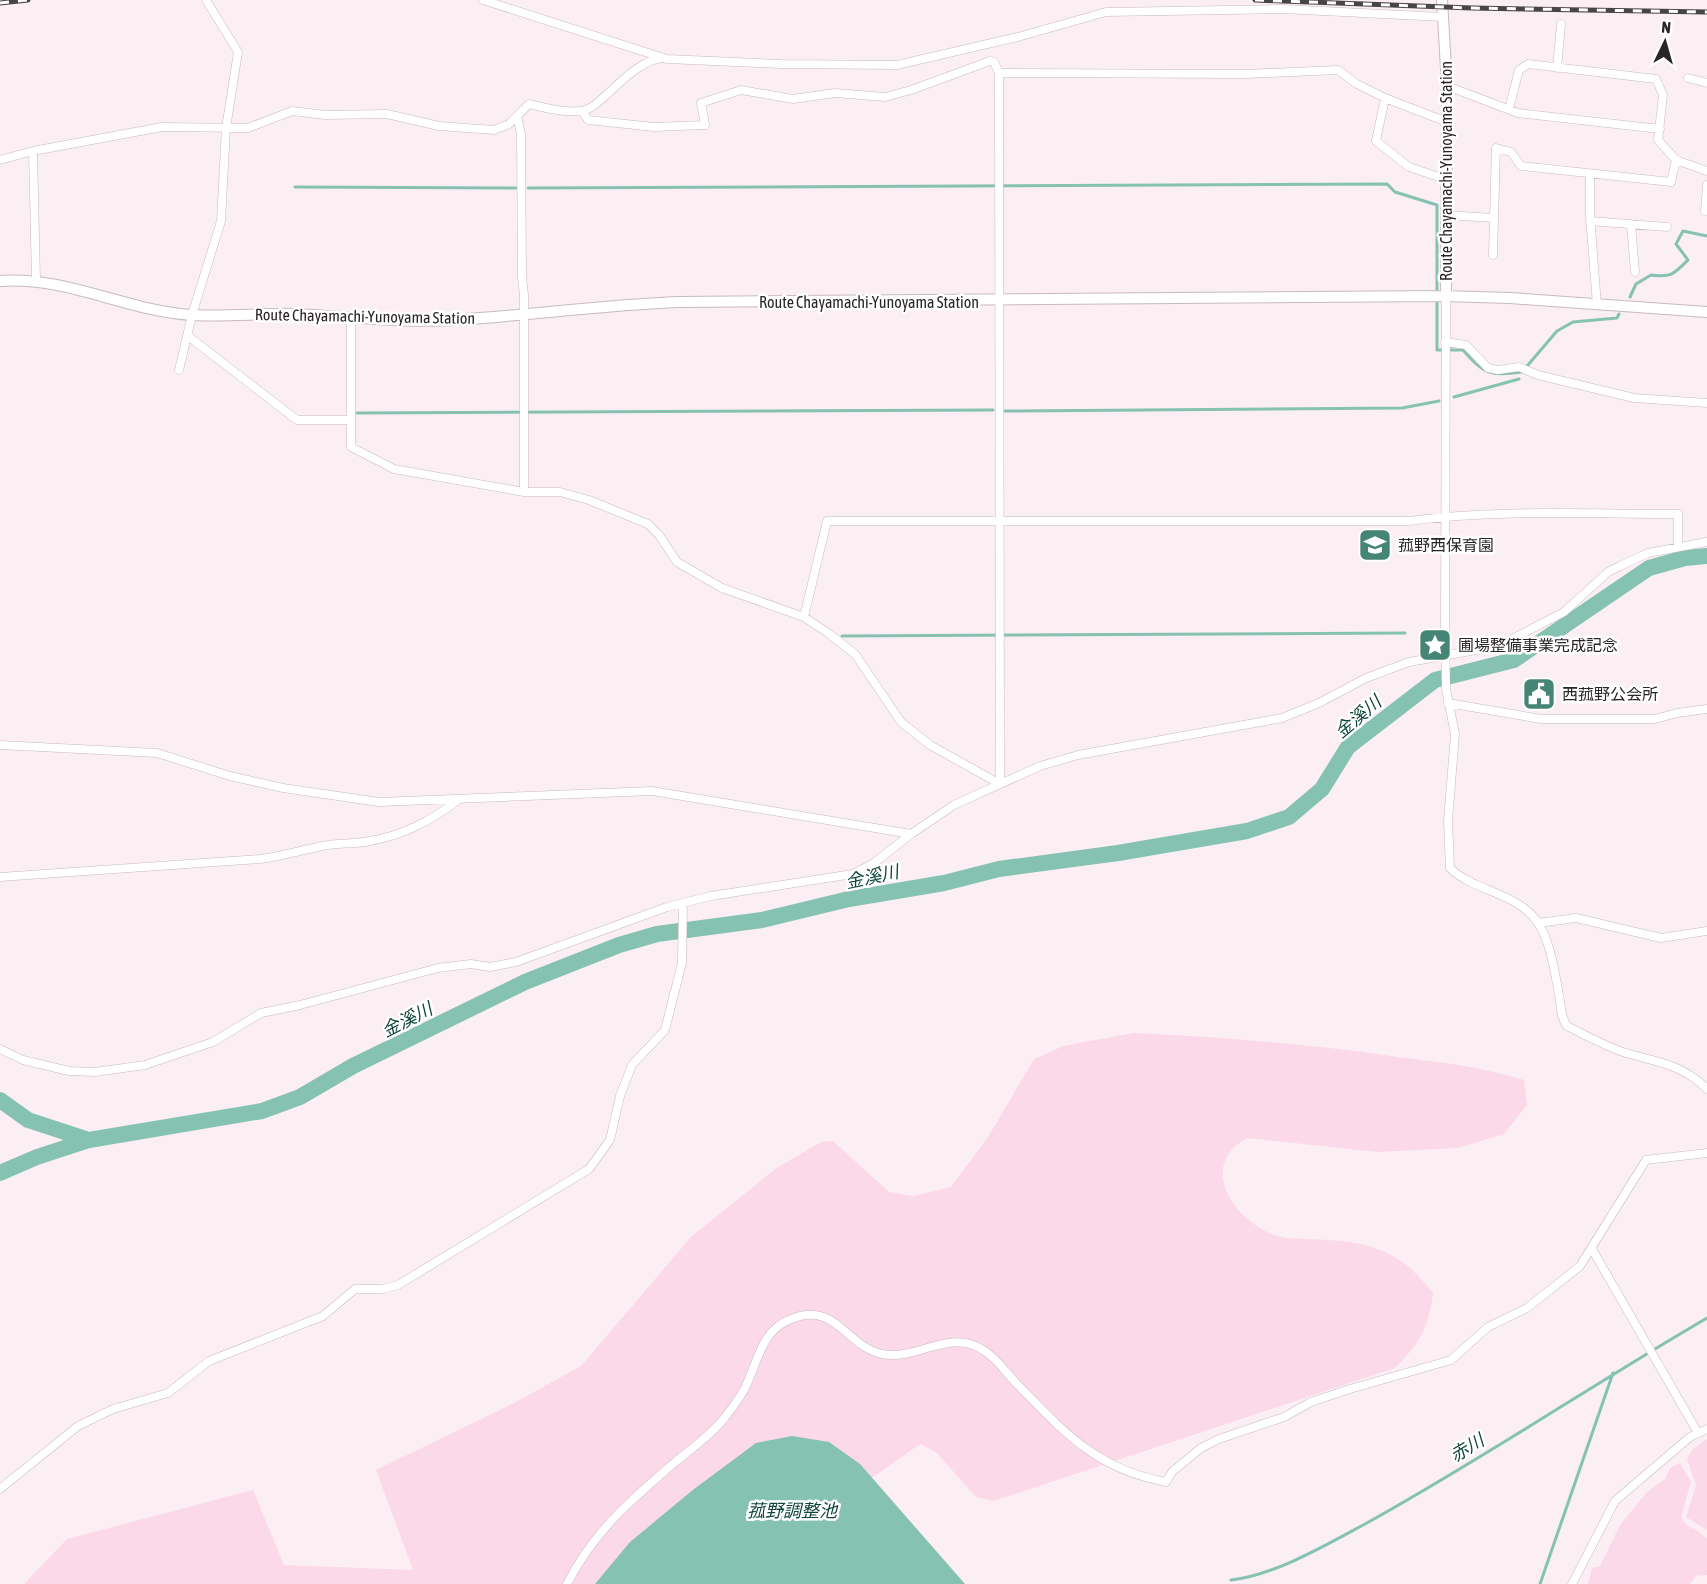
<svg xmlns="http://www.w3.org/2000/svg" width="1707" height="1584" font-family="'Asap Condensed','Noto Sans JP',sans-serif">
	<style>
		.green { fill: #fbd9e9 }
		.water { fill: #85c2b1 }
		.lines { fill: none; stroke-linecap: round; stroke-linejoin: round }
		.stream { stroke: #85c2b1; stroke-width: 3 }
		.river { stroke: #85c2b1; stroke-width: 16 }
		.street-casing { stroke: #c7bac0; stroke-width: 9 }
		.secondary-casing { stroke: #c7bac0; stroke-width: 12 }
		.street { stroke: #fff; stroke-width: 8 }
		.secondary { stroke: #fff; stroke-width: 10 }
		.rail-casing { stroke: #4a4446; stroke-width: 5 }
		.rail { stroke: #fff; stroke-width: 3; stroke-dasharray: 9; stroke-linecap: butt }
		.labels { text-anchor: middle; stroke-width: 5; stroke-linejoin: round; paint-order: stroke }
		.street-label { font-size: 16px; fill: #292426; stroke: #fff }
		.poi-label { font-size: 16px; fill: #292426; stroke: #fff; text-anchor: start }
		.water-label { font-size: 18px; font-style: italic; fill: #10463a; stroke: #fff }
	</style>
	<rect width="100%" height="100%" fill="#fbeff4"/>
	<path class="green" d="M1134,1033c89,4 176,11 264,24 43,5 85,10 126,23l3,25 -23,29 -46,14 -80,4 -131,-14c-53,29 -9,88 34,99 7,2 16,1 23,2 27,1 56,1 81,13 22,10 33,23 48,41 -4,35 -14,51 -38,75l-401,133 -18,-4 -40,-45 -16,-8 -54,38 -179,102h-663l43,-45 186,-49 31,75 129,5 -37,-100 136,-66 69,-38 110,-129 84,-68 46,-27 12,-1 56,51 25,4 37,-9 37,-50 46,-78 29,-13z
		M1707,1439v91l-21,-13 10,-32 -9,-26 5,-9z
		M1680,1463l11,19 -10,35c5,12 19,12 26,22v36l-11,1 -6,8h-102l4,-16 8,-2 20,-41 27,-33 18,-13 6,-12z"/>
	<path class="water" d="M792,1436l37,6 31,22 105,120h-370l35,-42 64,-53 62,-46z"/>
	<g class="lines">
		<path class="stream" d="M295,187l221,1
			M528,188l859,-4 8,8 42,13v87
			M1630,297l6,-13 15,-9c20,3 23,-1 37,-15l-12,-16 7,-13 24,5
			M1437,299v51h26c21,24 26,26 59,22l35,-41 16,-9 44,-4 2,-4
			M1454,397l65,-18
			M1005,411l397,-3 37,-7
			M357,413l636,-3
			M842,636l563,-3
			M1231,1580c42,-4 97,-36 134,-56 116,-64 227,-139 342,-206
			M1540,1584l73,-211"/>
		<path class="river" d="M0,1100l28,20 61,20
			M0,1173l37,-16 52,-17 173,-29 38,-14 53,-31 172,-84 94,-37 38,-11 105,-14 87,-21 95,-16 55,-14 119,-16 129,-22 42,-14 33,-28 26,-42 87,-67 79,-20 135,-92 36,-10 22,-2"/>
		<defs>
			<path id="street" d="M483,0l184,59 115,5 115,1 121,-28 88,-25 177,-3 160,8
				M1557,68l4,-44
				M999,73l1,711
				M1688,78l19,5
				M1447,86l71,27 142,16
				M1385,98l-9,43 33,26 36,12
				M582,111l6,9 66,7 51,-2 -4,-22 40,-13 52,9 42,-6 50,4 26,-7 79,-29 4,1 5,11 247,1 92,-4 19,14 28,14 62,24
				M517,116l4,18 1,143 2,18v197
				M33,151l3,129
				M0,160l33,-9 129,-24 86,1 44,-17 33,4 62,-1 52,12 55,4 15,-6 20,-20c16,4 35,9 52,7 20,-1 48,-50 82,-53
				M1676,160l31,11
				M1590,175v41l7,89
				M1705,211l2,-26
				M1445,215l49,3
				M1590,221l77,6
				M1631,224l4,48
				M1493,255l3,-107 15,4 10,14 150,16 5,-22 -18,-20 5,-45 -7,-16 -128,-15 -9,6 -10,39
				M1446,296l-1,332 1,61 9,45 -7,87 2,47c23,23 65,24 86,52 14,18 19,53 23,75 2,10 2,24 8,31 18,9 36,19 56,26 34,11 56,10 84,37
				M351,317v130l43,22 130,23h36l29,8 59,24 11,11 18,27 45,26 82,29 24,16 27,21 46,68 29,23 70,39
				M188,336l109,84h54
				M1445,342l21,3 22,23 10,2 21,-3 19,8 96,23 73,5
				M179,370l13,-55 29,-94 5,-93 12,-76 -32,-52
				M804,617l23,-96h582c89,-12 180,-7 269,-7v32
				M1448,703l93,16h114l22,-6 30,-4
				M0,745l157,8 73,23 53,12 96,14 273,-11 259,43
				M0,877l260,-18c23,-3 45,-10 68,-14 14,-2 28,-1 42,-4 34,-6 60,-20 87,-40
				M1538,923l38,-5 85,20 46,-7
				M0,1049l23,11 46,11 26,1 50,-7 68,-23 48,-29 39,-8 138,-37 33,-4 19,3 26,-5 151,-55 44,-11 142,-22 21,-11 37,-29 43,-29 86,-39 38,-11 204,-37 37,-15 47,-25 43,-16 73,-13 28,-9 54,-28 44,-40 12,-6 28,-13 59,-11
				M1592,1249l106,184
				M0,1489l78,-63 35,-17 55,-16 41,-32 114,-45 32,-27h27l16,-4 191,-116 21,-29 10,-44 12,-31 33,-35 17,-67 1,-59
				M567,1584c27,-53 63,-83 107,-121 16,-13 34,-26 48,-42 8,-10 17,-21 23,-33 13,-26 16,-58 46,-69 46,-18 54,27 91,35 36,7 66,-26 101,-4 14,8 24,24 35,35 47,48 78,84 148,97l6,-10 29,-24 18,-9 65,-22 27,-15 39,-13 101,-29 37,-33 39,-19 53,-42 66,-106 61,-7
				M1572,1584l43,-83 75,-64 17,-8"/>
			<path id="secondary" d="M1442,0l5,86 -1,210
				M0,281c67,-5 126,30 192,34 35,2 70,-2 105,-1 53,3 106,9 159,6 75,-5 148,-15 223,-18l764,-6 67,2 197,14"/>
		</defs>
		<use href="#street" class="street-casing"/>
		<use href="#secondary" class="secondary-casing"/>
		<use href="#street" class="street"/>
		<use href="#secondary" class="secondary"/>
		<defs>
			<path id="rail" d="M1255,0l217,8 235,4
				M0,3l28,-3"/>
		</defs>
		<use href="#rail" class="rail-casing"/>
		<use href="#rail" class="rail"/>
	</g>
	<defs>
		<symbol id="school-square" viewBox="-11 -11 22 22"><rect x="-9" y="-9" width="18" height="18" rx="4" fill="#448575" stroke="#fff"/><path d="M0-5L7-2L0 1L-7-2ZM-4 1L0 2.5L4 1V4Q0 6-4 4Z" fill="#fff"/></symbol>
		<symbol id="sight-square" viewBox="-11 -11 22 22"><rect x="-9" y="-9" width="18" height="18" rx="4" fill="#448575" stroke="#fff"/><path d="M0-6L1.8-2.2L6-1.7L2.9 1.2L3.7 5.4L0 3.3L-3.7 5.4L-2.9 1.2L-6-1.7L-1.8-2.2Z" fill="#fff"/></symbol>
		<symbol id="civic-square" viewBox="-11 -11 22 22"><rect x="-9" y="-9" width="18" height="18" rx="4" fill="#448575" stroke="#fff"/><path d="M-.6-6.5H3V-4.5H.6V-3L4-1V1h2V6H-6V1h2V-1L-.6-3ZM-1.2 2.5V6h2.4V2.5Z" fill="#fff"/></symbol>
	</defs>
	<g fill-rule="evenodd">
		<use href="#school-square" x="1356" y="526" width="38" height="38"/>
		<use href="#sight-square" x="1416" y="626" width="38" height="38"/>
		<use href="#civic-square" x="1520" y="675" width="38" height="38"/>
	</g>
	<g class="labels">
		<g class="street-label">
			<text transform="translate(1446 171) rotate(-90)" y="6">Route Chayamachi-Yunoyama Station</text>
			<text x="869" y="308">Route Chayamachi-Yunoyama Station</text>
			<text transform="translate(365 316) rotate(1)" y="6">Route Chayamachi-Yunoyama Station</text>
		</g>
		<g class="poi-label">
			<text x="1398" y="551">菰野西保育園</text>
			<text x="1458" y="651">圃場整備事業完成記念</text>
			<text x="1562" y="700">西菰野公会所</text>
		</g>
		<g class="water-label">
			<text transform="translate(1358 717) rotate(-40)" y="6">金溪川</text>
			<text transform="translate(872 877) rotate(-12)" y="6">金溪川</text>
			<text transform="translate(407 1020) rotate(-27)" y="6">金溪川</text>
			<text transform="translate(1467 1448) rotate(-31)" y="6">赤川</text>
			<text x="792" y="1517">菰野調整池</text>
		</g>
	</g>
	<g transform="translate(1665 42) rotate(5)" stroke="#ffffff" stroke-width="4.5" paint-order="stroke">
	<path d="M0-4.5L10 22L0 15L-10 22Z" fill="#292426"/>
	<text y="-9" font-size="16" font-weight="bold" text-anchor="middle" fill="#292426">N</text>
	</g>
</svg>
